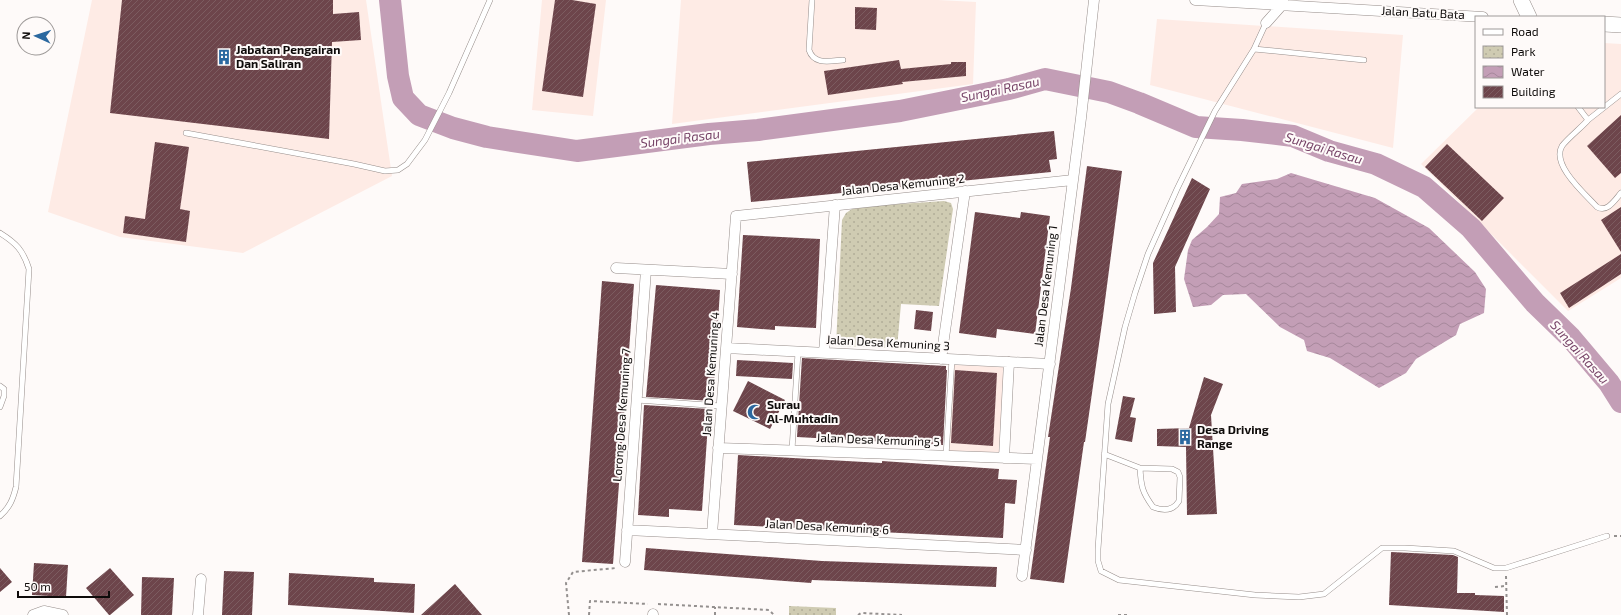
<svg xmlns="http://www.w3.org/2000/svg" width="1621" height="615" font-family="'Exo 2',sans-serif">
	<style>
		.built { fill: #feebe5 }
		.park { fill: url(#park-dots) }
		.water { fill: url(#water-waves) }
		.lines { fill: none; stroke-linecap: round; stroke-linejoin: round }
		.river { stroke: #c39eb6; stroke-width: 22 }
		.building { fill: url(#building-hatch) }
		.lane-casing { stroke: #968d8a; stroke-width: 6 }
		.street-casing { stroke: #968d8a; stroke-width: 11 }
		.secondary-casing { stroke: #968d8a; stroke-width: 16 }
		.path { stroke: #94908f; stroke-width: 2; stroke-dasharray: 3 3; stroke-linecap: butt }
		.lane { stroke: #fff; stroke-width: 5 }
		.street { stroke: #fff; stroke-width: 10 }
		.secondary { stroke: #fff; stroke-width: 15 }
		.labels { text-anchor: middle; stroke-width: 4; stroke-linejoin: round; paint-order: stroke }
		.street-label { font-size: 12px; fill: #0e0b0a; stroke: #fefaf9 }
		.poi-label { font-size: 12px; font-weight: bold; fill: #0e0b0a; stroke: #fefaf9; text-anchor: start }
		.water-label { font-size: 13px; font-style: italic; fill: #764367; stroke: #fefaf9 }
	</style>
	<defs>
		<pattern id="park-dots" width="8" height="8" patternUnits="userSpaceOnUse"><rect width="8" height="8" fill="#cfcbb2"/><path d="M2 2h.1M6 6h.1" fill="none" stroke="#b1ad98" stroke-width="1.8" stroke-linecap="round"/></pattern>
		<pattern id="water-waves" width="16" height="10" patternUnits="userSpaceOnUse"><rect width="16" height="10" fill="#c39eb6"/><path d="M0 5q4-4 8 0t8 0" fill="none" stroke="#a6879b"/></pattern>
		<pattern id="building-hatch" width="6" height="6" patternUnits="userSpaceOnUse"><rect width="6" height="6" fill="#6d454b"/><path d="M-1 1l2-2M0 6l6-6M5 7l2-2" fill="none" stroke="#7c5c60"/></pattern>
	</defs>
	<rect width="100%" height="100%" fill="#fefaf9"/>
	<path class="built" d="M92,0h274l26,176 -149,77 -123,-16 -72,-25z
		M542,0h64l-13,116 -61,-6z
		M681,0h257l38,2 -3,82 -301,40z
		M1157,19l246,16 -10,113 -243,-63z
		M1604,43l17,1v234l-53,33 -147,-147 58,-57h125z
		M954,365l51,2 -5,87 -51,-2z"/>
	<path class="park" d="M944,201l7,2 2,6 -14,97 -38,-2 -4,44 -61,-2 6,-126 4,-7 9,-6z
		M789,606l47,2v7h-47z"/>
	<path class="water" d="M1291,173l84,25 54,30 46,44 11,17 -2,24 -24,11 -4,11 -40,24 -10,14 -27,15 -49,-30 -23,-7 -3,-11 -24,-13 -34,-33 -23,1 -12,10 -18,2 -9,-28 4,-29 4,-10 15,-13 12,-13 1,-17 16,-4 6,-9 35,-5z"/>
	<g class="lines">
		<path class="river" d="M390,0l8,76 5,22 16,17 34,13 34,9 90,14 132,-17 49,-4 142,-19 109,-22 36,-10 64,13 30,11 57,24 46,3 51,6 36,15 47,13 48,23 47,41 64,75 36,35 38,45 12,19"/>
	</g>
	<path class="building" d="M122,0h211v14l26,-2 2,28 -29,2 -3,97 -219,-26z
		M555,0h17l24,4 -13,93 -41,-6z
		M855,7l22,1 -1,22 -21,-1z
		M899,60l2,9 50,-5v-2h15v14l-64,6 1,2 -75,11 -4,-24z
		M1621,115v58l-6,5 -28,-32z
		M1054,131l3,28 -8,1 2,12 -300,30 -4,-40z
		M155,142l34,5 -9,62 10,2 -4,31 -63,-9 2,-17 20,3z
		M1447,144l57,54 -22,23 -57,-54z
		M1087,166l35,5 -19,145 -18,126h-1l-20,141 -34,-4 20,-142h-2l23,-149z
		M1192,178l18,11 -35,78 1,45 -22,2 -1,-51z
		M1621,207v45l-20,-32z
		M975,212l45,6 1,-6 29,4 -15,118 -38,-5 -1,9 -37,-5z
		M743,235l77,4 -4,89 -41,-2v4l-38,-3z
		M1621,254v20l-52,34 -9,-15z
		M602,281l32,3 -21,280 -31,-2z
		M656,285l64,5 -7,111 -67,-4z
		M916,310l17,2 -2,19 -17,-2z
		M802,358l144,8v4h1l-4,75 -146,-8z
		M737,360l56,3 -1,16 -56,-3z
		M955,370l42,3 -4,73 -42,-3z
		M1204,377l19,7 -12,31 6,99 -30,1 -1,-68 -29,-1v-17l32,-1z
		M748,381l37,19 -15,29 -37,-18z
		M1123,396l12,2 -5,19 6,1 -4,24 -17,-3z
		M644,405l65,4 -7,102 -33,-2v8l-31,-2z
		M738,455l144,8v-2l117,8 -1,10 19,1 -2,24 -10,-1 -2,35 -269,-13z
		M646,548l176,13 175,6 -1,20 -184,-7 -1,3 -167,-13z
		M1391,552l62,3 5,2 -1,36h18v2l29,1v16l-115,-7z
		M34,563l34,2 -2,32 -34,-2z
		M0,568l12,14 -12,10z
		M110,568l24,27 -24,20h-1l-23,-27z
		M224,571l30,1 -2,43h-30z
		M289,573l85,5v4l41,2 -1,29 -126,-8z
		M142,577l32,1 -2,37h-31z
		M455,584l27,31h-61z"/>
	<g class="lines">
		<defs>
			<path id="lane" d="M812,0l-3,50c5,15 20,11 34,10
				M1266,23l-12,26 -39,62 -38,78 -29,65 -13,39 -10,34 -17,77 -10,145v12l3,10 18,9 136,15 44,2 25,-3 58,-46h23l49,3 40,17h12l101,-32
				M1254,49l110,11
				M1578,107l10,13c-6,7 -21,19 -26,26 -11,19 23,48 35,61 10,6 18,-7 24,-14
				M1588,120l33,-26
				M186,133l168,31 31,7 13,-1 9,-6 18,-24 24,-47 41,-93
				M0,233c16,10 23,17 29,36l-13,218c-3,12 -6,20 -16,29
				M0,386l4,3v7l-4,11
				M637,400l84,6
				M792,450l6,-98
				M1104,454l36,14 32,1 6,3 2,5 -1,24c-6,10 -16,10 -26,6 -11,-15 -12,-21 -13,-39
				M946,456l6,-97"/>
			<path id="street" d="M1195,0l288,17
				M1266,23l16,-18 1,-4
				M616,268l116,6
				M726,348l324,16
				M824,353l11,-148
				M941,359l24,-168
				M718,448l319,11
				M1004,458l5,-96
				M627,530l399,20
				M712,534l24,-318 337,-36
				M625,562l21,-292
				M1022,576l59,-458 13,-118
				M33,615l11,-4 19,4
				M198,615l3,-36
				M653,615v-1"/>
			<path id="secondary" d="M1521,0l8,17
				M1604,24l17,1"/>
		</defs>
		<use href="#lane" class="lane-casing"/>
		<use href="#street" class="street-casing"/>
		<use href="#secondary" class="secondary-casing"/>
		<path class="path" d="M1614,536h7
			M1506,576l1,39
			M1495,587l10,-1
			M658,604l111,6 5,5
			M569,615l-3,-32 7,-11 43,-4
			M589,615l1,-14 58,3
			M715,615v-8
			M858,615l3,-2 41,2
			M1118,615h9"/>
		<use href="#lane" class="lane"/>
		<use href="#street" class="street"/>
		<use href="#secondary" class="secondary"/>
	</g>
	<defs>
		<symbol id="building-bare" viewBox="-9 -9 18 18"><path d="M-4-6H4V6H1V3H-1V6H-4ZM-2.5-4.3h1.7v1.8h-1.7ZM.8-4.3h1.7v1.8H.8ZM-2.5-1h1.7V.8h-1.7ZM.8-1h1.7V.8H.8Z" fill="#2b689f" stroke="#fefaf9" stroke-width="2.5" paint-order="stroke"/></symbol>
		<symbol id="mosque-bare" viewBox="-9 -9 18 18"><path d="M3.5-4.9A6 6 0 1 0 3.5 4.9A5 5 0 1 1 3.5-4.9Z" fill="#2b689f" stroke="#fefaf9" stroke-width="2.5" paint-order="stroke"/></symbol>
	</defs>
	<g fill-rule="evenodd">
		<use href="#building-bare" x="213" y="46" width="22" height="22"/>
		<use href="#mosque-bare" x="744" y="401" width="22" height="22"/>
		<use href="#building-bare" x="1174" y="426" width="22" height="22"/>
	</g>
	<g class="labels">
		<g class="street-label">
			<text transform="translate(1423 13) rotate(3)" y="4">Jalan Batu Bata</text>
			<text transform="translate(903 185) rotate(-6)" y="4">Jalan Desa Kemuning 2</text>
			<text transform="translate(1046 286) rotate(-83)" y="4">Jalan Desa Kemuning 1</text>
			<text transform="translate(888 343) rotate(3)" y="4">Jalan Desa Kemuning 3</text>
			<text transform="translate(711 374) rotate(-86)" y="4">Jalan Desa Kemuning 4</text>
			<text transform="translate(622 415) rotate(-86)" y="4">Lorong Desa Kemuning 7</text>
			<text transform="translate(878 440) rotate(2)" y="4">Jalan Desa Kemuning 5</text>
			<text transform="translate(827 527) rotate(3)" y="4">Jalan Desa Kemuning 6</text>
		</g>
		<g class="poi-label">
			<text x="236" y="54">Jabatan Pengairan<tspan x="236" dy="14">Dan Saliran</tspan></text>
			<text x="767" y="409">Surau<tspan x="767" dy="14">Al-Muhtadin</tspan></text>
			<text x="1197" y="434">Desa Driving<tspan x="1197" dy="14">Range</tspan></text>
		</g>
		<g class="water-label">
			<text transform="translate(1000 89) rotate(-12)" y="5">Sungai Rasau</text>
			<text transform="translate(680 138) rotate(-7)" y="5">Sungai Rasau</text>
			<text transform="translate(1324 148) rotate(17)" y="5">Sungai Rasau</text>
			<text transform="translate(1580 352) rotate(48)" y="5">Sungai Rasau</text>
		</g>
	</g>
	<rect x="1475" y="16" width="130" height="92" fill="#fefaf9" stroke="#9e9a99"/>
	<rect x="1483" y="29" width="20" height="6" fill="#ffffff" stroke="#9e9a99"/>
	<text x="1511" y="36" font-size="12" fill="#0e0b0a">Road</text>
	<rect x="1483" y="46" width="20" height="12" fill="url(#park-dots)" stroke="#9e9a99"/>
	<text x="1511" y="56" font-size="12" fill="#0e0b0a">Park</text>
	<rect x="1483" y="66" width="20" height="12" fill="url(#water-waves)" stroke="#9e9a99"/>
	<text x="1511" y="76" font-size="12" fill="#0e0b0a">Water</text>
	<rect x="1483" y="86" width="20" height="12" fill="url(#building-hatch)" stroke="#9e9a99"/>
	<text x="1511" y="96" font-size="12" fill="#0e0b0a">Building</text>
	<g transform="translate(36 36) rotate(273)"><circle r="19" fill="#fefaf9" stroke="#9e9a99"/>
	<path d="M0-3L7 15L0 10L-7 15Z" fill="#2b689f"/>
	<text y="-6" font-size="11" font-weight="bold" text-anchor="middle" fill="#0e0b0a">N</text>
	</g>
	<path d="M18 591v6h91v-6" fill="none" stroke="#0e0b0a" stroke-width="2"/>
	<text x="24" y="591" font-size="12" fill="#0e0b0a" stroke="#fefaf9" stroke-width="3" paint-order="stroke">50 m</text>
</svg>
